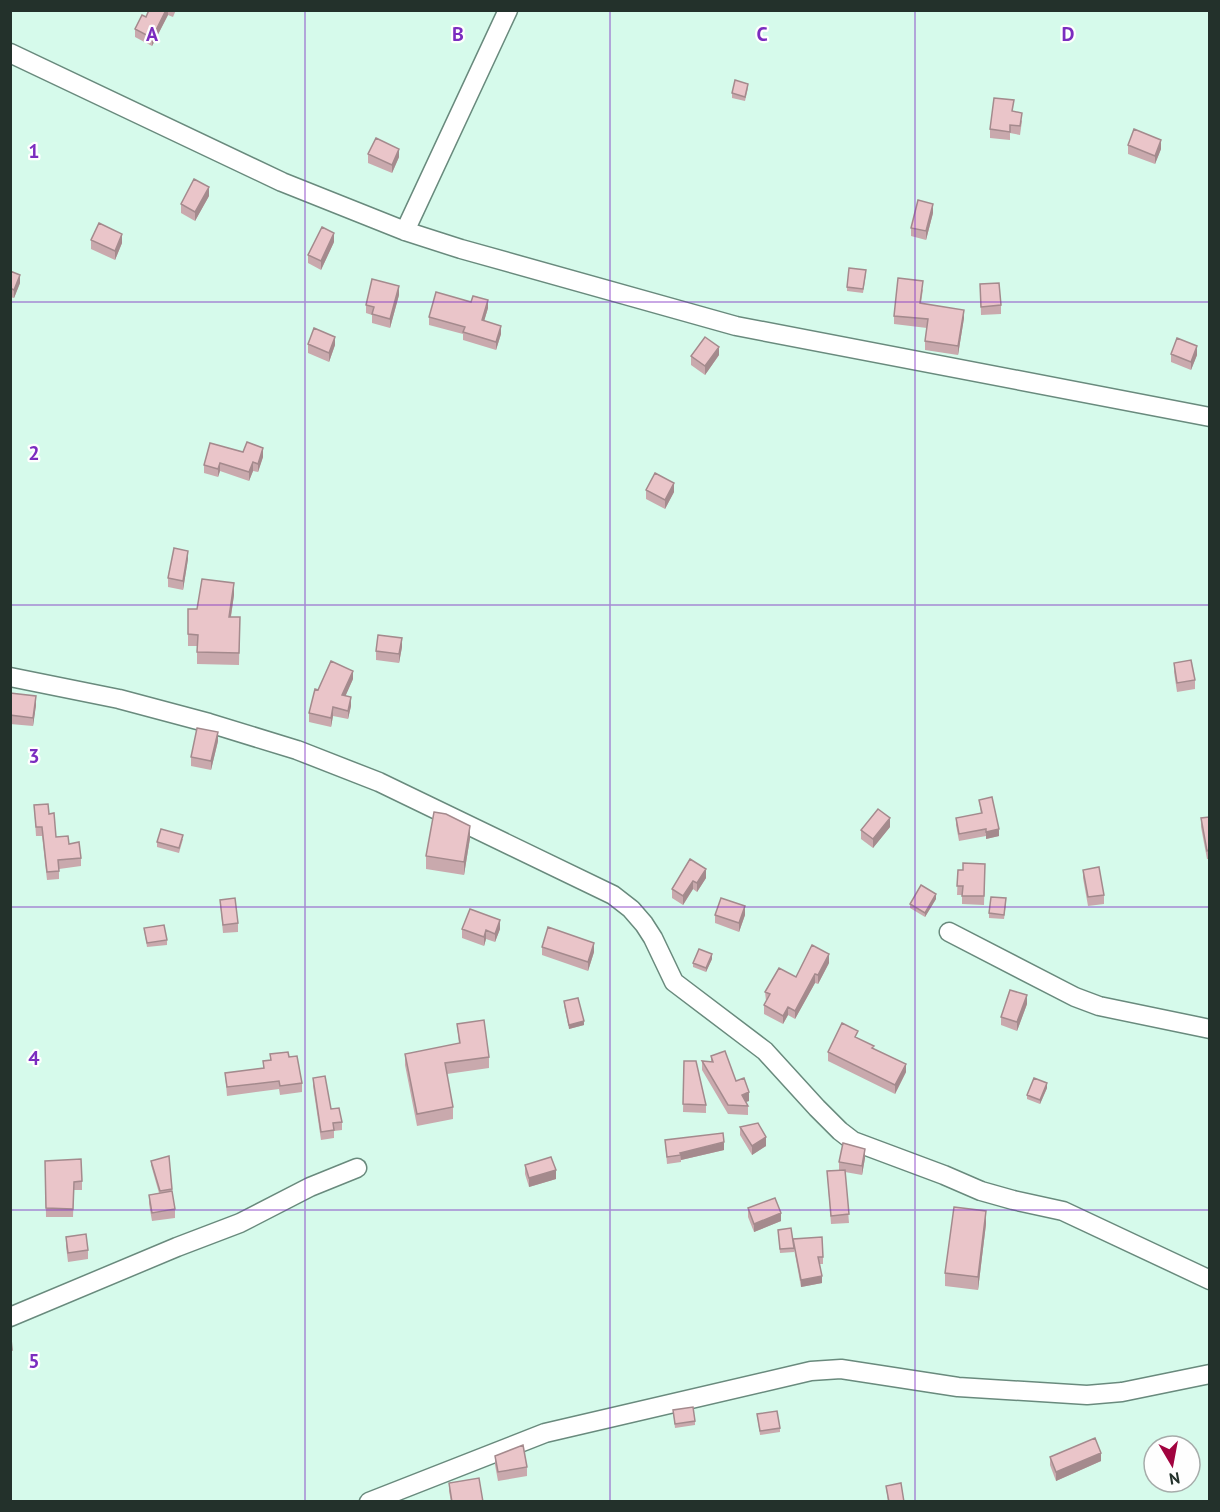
<svg xmlns="http://www.w3.org/2000/svg" width="1220" height="1512" font-family="'PT Sans',sans-serif">
	<style>
		.lines { fill: none; stroke-linecap: round; stroke-linejoin: round }
		.minor-casing { stroke: #698a7d; stroke-width: 21 }
		.minor { stroke: #fff; stroke-width: 18 }
		.wall { fill: #c9a9ad }
		.shaded-wall { fill: #a48a8d }
		.building { fill: #eac5c9; stroke: #a48a8d; stroke-width: 1.5 }
		.grid { fill: none; stroke: #7b2cbf; stroke-width: 1.5; stroke-opacity: 0.55 }
		.grid-label { font-size: 20px; text-anchor: middle; font-weight: bold; fill: #7b2cbf; stroke: #fefefe; stroke-width: 4.5; stroke-linejoin: round; paint-order: stroke }
	</style>
	<rect width="100%" height="100%" fill="#d6faeb"/>
	<g class="lines">
		<defs>
			<path id="minor" d="M10,53l272,129 123,49 56,18 275,77 474,91
				M405,231l103,-221
				M10,677l109,22 90,24 88,27 82,32 234,113 18,14 13,15 9,14 21,44 91,69 52,57 23,23 13,10 91,34 37,16 32,9 50,11 147,69
				M949,932l126,65 24,9 111,23
				M10,1317l167,-70 63,-24 70,-36 47,-19
				M369,1502l176,-69 266,-62 30,-2 117,18 129,8 35,-3 88,-18"/>
		</defs>
		<use href="#minor" class="minor-casing"/>
		<use href="#minor" class="minor"/>
	</g>
	<path class="wall" d="M149,10h27l-3,7 -5,-2 -16,31 -17,-9v-8l11,-12z
		M748,88l-3,13 -13,-3v-5z
		M1013,111l9,10 -2,14 -10,-2v7l-20,-2v-9z
		M1128,145l33,4 -6,15 -27,-10z
		M368,154l31,3 -7,16 -24,-10z
		M209,196l-14,25 -14,-8v-9z
		M933,213l-7,27 -15,-4v-8z
		M91,240l31,3 -7,17 -24,-11z
		M334,242l-13,28 -13,-7v-8z
		M10,271l10,12 -6,15 -4,-1z
		M866,274l-3,19 -16,-2v-4z
		M980,284l21,21v9l-20,1z
		M923,289l-2,14 43,15 -6,37 -33,-5v-9l2,-13 -33,-4v-8z
		M399,295l-9,33 -18,-5v-8l-6,-2v-8z
		M488,308l-4,13 17,13 -5,16 -33,-10v-6l-34,-9v-8z
		M308,344l27,1 -6,17 -21,-9z
		M1171,354l26,1 -6,15 -20,-8z
		M719,355l-14,20 -14,-10v-9z
		M243,452l20,5 -5,15 -5,-1 -4,10 -29,-10 -2,6 -14,-4v-8z
		M646,490l28,2 -9,17 -19,-10z
		M188,559l-5,31 -15,-3v-9z
		M234,595l-3,22h9l-1,48 -42,-1v-18h-9v-37h9z
		M402,647l-3,16 -23,-3v-9z
		M1174,663l21,17v9l-18,3 -3,-20z
		M353,679l-8,17 6,10 -3,13 -15,-3 -2,11 -22,-5v-9l9,-23z
		M10,693l26,12 -3,21 -23,-2z
		M218,741l-7,29 -20,-4v-9z
		M979,800l20,36 -13,3v-3l-27,5 -3,-16v-7l25,-4z
		M34,805l15,9 7,23 13,7 12,14v8l-22,3v10l-12,1 -5,-44h-6z
		M1209,817v42h-2l-6,-32v-9z
		M890,827l-17,21 -12,-9v-9z
		M470,838l-6,37 -38,-6v-13z
		M183,839l-4,14 -22,-6v-5z
		M690,859l16,19 -9,14 -4,-3 -10,16 -11,-7v-9z
		M985,864l-1,41 -22,-1v-9h-5l1,-25h5z
		M1083,870l21,25v9l-16,2 -5,-28z
		M936,899l-11,18 -15,-9v-4z
		M220,900l18,23v9l-15,1z
		M1006,903l-2,16 -15,-1v-5z
		M715,915h30l-6,17 -24,-9z
		M144,928l23,12v5l-20,2z
		M462,929h38l-5,13 -9,-3 -2,7 -22,-8z
		M542,947l52,5 -6,19 -46,-16z
		M712,959l-6,13 -13,-5v-4z
		M829,963l-11,21 -3,-1 -20,36 -7,-4 -5,9 -19,-10v-9l2,-4 -1,-9 31,-15z
		M564,1001l20,24 -15,4 -5,-24z
		M1027,1004l-10,27 -16,-6v-8z
		M457,1024l32,33v11l-42,6 6,33v12l-36,7 -12,-61v-11l54,-10z
		M858,1038l48,34 -11,22 -67,-33v-9z
		M270,1054l19,3 13,26v9l-22,3 -1,-6 -52,7 -2,-23 38,-5v-7l7,-1z
		M711,1056l25,25 13,20 -3,1 2,4v9l-20,-1 -26,-44v-9l9,1z
		M684,1061l22,44v8l-23,-1z
		M313,1078l18,31 11,13v8l-8,1v7l-13,2 -8,-54z
		M1047,1088l-7,16 -13,-5v-4z
		M740,1127l26,19 -14,9 -12,-20z
		M665,1140l59,10 -43,10v2l-14,2z
		M169,1156l3,36 3,17v9l-23,3 -3,-17v-9l10,-2 -8,-28v-4z
		M865,1158l-3,17 -17,-3 4,51 -18,1 -4,-53 12,-1v-8z
		M45,1161l37,20v9h-8l-1,27h-27z
		M525,1165l31,14 -27,8 -4,-13z
		M748,1208l33,13 -27,11 -6,-15z
		M986,1224l-8,66 -33,-4v-13z
		M778,1230l15,13 30,14v7h-4l3,19 -21,4 -7,-38v3l-14,1z
		M66,1237l22,13v9l-20,3 -2,-16z
		M10,1327l2,23v9h-2z
		M673,1410l22,11v4l-20,3z
		M757,1414l23,14v4l-20,3z
		M495,1456l32,11v9l-29,5 -3,-16z
		M1050,1457l51,4 -45,20 -6,-16z
		M449,1483l34,19h-32l-2,-11z
		M886,1486l18,16h-16z"/>
	<path class="shaded-wall" d="M166,10h2v5l-16,31v-8z
		M1161,140v9l-6,15v-8z
		M399,149v8l-7,16v-8z
		M209,187v9l-14,25v-9z
		M933,204v9l-7,27v-9z
		M334,233v9l-13,28v-9z
		M122,234v9l-7,17v-9z
		M20,275v8l-6,15v-8z
		M399,286v9l-9,33v-9z
		M488,300v8l-6,20v-8z
		M964,310v8l-6,37v-9z
		M501,326v8l-5,16v-8z
		M335,337v8l-6,17v-9z
		M1197,346v9l-6,15v-8z
		M719,347v8l-14,20v-9z
		M263,448v9l-5,15v-8z
		M253,462v9l-4,10v-9z
		M220,463v8l-2,6v-8z
		M674,483v9l-9,17v-9z
		M188,551v8l-5,31v-9z
		M234,583v12l-5,33v-11z
		M402,638v9l-3,16v-9z
		M353,671v8l-11,25v-9z
		M36,696v9l-3,21v-8z
		M351,697v9l-3,13v-8z
		M333,707v9l-2,11v-9z
		M218,732v9l-7,29v-9z
		M890,818v9l-17,21v-9z
		M470,826v12l-6,37v-13z
		M999,829v7l-13,3v-7z
		M706,869v9l-9,14v-9z
		M693,881v8l-10,16v-9z
		M936,894v5l-11,18v-4z
		M745,906v9l-6,17v-9z
		M500,920v9l-5,13v-8z
		M486,930v9l-2,7v-9z
		M594,943v9l-6,19v-9z
		M712,954v5l-6,13v-4z
		M829,954v9l-11,21v-9z
		M815,974v9l-20,36v-8z
		M1027,995v9l-10,27v-9z
		M788,1007v8l-5,9v-8z
		M584,1021v4l-15,4v-4z
		M906,1064v8l-11,22v-9z
		M1047,1083v5l-7,16v-4z
		M749,1092v9l-7,2v-8z
		M766,1137v9l-14,9v-9z
		M724,1142v8l-43,10 -1,-7z
		M865,1149v9l-3,17v-9z
		M556,1170v9l-27,8v-9z
		M986,1211v13l-8,66v-13z
		M781,1213v8l-27,11v-8z
		M822,1276v7l-21,4v-7z
		M1101,1453v8l-45,20v-9z"/>
	<path class="building" d="M149,10h17l-14,28 -17,-9 7,-14 4,2z
		M735,80l13,4 -3,13 -13,-4z
		M994,98l20,2 -2,11 10,2 -2,13 -10,-1v7l-20,-3z
		M1134,129l27,11 -6,16 -27,-11z
		M376,138l23,11 -7,16 -24,-11z
		M194,179l15,8 -14,25 -14,-8z
		M918,200l15,4 -7,27 -15,-3z
		M99,223l23,11 -7,17 -24,-11z
		M322,227l12,6 -13,28 -13,-6z
		M849,268l17,2 -3,19 -16,-2z
		M10,271l10,4 -6,15 -4,-2z
		M898,278l25,3 -3,22 44,7 -6,36 -33,-5 3,-22 -34,-3z
		M372,279l27,7 -9,33 -18,-5 2,-7 -8,-2z
		M999,283l2,22 -20,2 -1,-23z
		M436,292l35,10 2,-6 15,4 -6,20 19,6 -5,16 -33,-10 2,-5 -36,-10z
		M314,328l21,9 -6,16 -21,-9z
		M705,337l14,10 -14,19 -14,-10z
		M1177,338l20,8 -6,16 -20,-8z
		M247,442l16,6 -5,16 -5,-2 -4,10 -29,-9 -2,6 -14,-4 6,-22 33,9z
		M655,473l19,10 -9,17 -19,-10z
		M174,548l14,3 -5,30 -15,-3z
		M202,579l32,4 -5,34h11l-1,36 -42,-1 1,-17 -10,-1v-25h9z
		M378,635l24,3 -3,16 -23,-3z
		M1191,660l4,20 -18,3 -3,-20z
		M331,661l22,10 -11,24 9,2 -3,14 -15,-4 -2,11 -22,-5 6,-24 3,1z
		M10,693l26,3 -3,22 -23,-3z
		M197,728l21,4 -7,29 -20,-4z
		M992,797l7,32 -13,3v-3l-27,5 -3,-16 26,-5 -3,-13z
		M48,804l1,10 5,-1 2,24 12,-1 1,8 10,-2 2,16 -23,2 1,11 -12,1 -5,-45h-6l-2,-22z
		M878,809l12,9 -17,21 -12,-9z
		M434,812l12,2 24,12 -6,36 -38,-6z
		M1209,817v33l-2,1 -6,-33z
		M161,829l22,6 -4,13 -22,-6z
		M690,859l16,10 -9,14 -4,-2 -10,15 -11,-7z
		M963,863l22,1 -1,32h-22l1,-10h-6l1,-16h5z
		M1099,867l5,28 -16,2 -5,-27z
		M921,885l15,9 -11,19 -15,-9z
		M991,897l15,1 -2,17 -15,-2z
		M235,898l3,25 -15,2 -3,-25z
		M721,898l24,8 -6,17 -24,-8z
		M470,909l30,11 -5,14 -9,-4 -2,7 -22,-8z
		M164,925l3,15 -20,3 -3,-15z
		M548,927l46,16 -6,19 -46,-15z
		M812,945l17,9 -11,21 -3,-1 -20,37 -7,-4 -5,9 -19,-11 6,-11 -5,-2 14,-24 17,9z
		M699,949l13,5 -6,14 -13,-5z
		M1010,990l17,5 -10,27 -16,-5z
		M578,998l6,23 -15,4 -5,-24z
		M484,1020l5,37 -44,6 8,44 -36,7 -12,-60 55,-11 -3,-19z
		M842,1023l16,8 -3,6 19,9 -2,2 34,16 -11,21 -67,-33z
		M725,1051l11,30 8,-3 5,14 -7,3 6,11 -20,-1 -26,-44 11,1 -2,-6z
		M288,1052l1,5 8,-1 5,27 -22,3 -1,-5 -52,6 -2,-14 39,-5 -1,-7 8,-1 -1,-6z
		M684,1061h12l10,44 -23,-1z
		M325,1076l6,33 8,-1 3,14 -9,1 1,7 -13,2 -8,-54z
		M1034,1078l13,5 -7,17 -13,-5z
		M758,1123l8,14 -14,9 -12,-19z
		M723,1133l1,9 -44,11 1,2 -14,2 -2,-17z
		M843,1143l22,6 -3,17 -23,-4z
		M169,1156l3,33 -12,2 -9,-30z
		M551,1157l5,13 -27,8 -4,-13z
		M81,1159l1,22 -8,1 -1,27 -27,-1 -1,-47z
		M845,1170l4,44 -18,2 -4,-45z
		M172,1191l3,18 -23,4 -3,-18z
		M775,1198l6,15 -27,11 -6,-16z
		M954,1207l32,4 -8,66 -33,-4z
		M791,1228l3,20 -14,1 -2,-19z
		M86,1234l2,16 -20,3 -2,-16z
		M822,1237l1,20h-5l4,19 -21,4 -8,-41z
		M10,1327l2,23h-2z
		M693,1407l2,14 -20,3 -2,-14z
		M777,1411l3,17 -20,3 -3,-17z
		M1095,1438l6,15 -45,19 -6,-15z
		M523,1445l4,22 -29,5 -3,-16z
		M479,1478l4,24h-31l-3,-19z
		M901,1483l3,19h-15l-3,-16z"/>
	<path class="grid" d="M305,10v1492M610,10v1492M915,10v1492M10,302h1200M10,605h1200M10,907h1200M10,1210h1200"/>
	<g class="grid-label">
		<text x="152" y="41">A</text>
		<text x="458" y="41">B</text>
		<text x="762" y="41">C</text>
		<text x="1068" y="41">D</text>
		<text x="34" y="158">1</text>
		<text x="34" y="460">2</text>
		<text x="34" y="763">3</text>
		<text x="34" y="1065">4</text>
		<text x="34" y="1368">5</text>
	</g>
	<rect width="1220" height="1512" fill="none" stroke="#23312b" stroke-width="24"/>
	<g transform="translate(1172 1464) rotate(170)"><circle r="28" fill="#fefefe" stroke="#a6acaa" stroke-width="1.5"/>
	<path d="M0-4.5L10 22L0 15L-10 22Z" fill="#a1033f"/>
	<text y="-9" font-size="16" font-weight="bold" text-anchor="middle" fill="#23312b">N</text>
	</g>
</svg>
